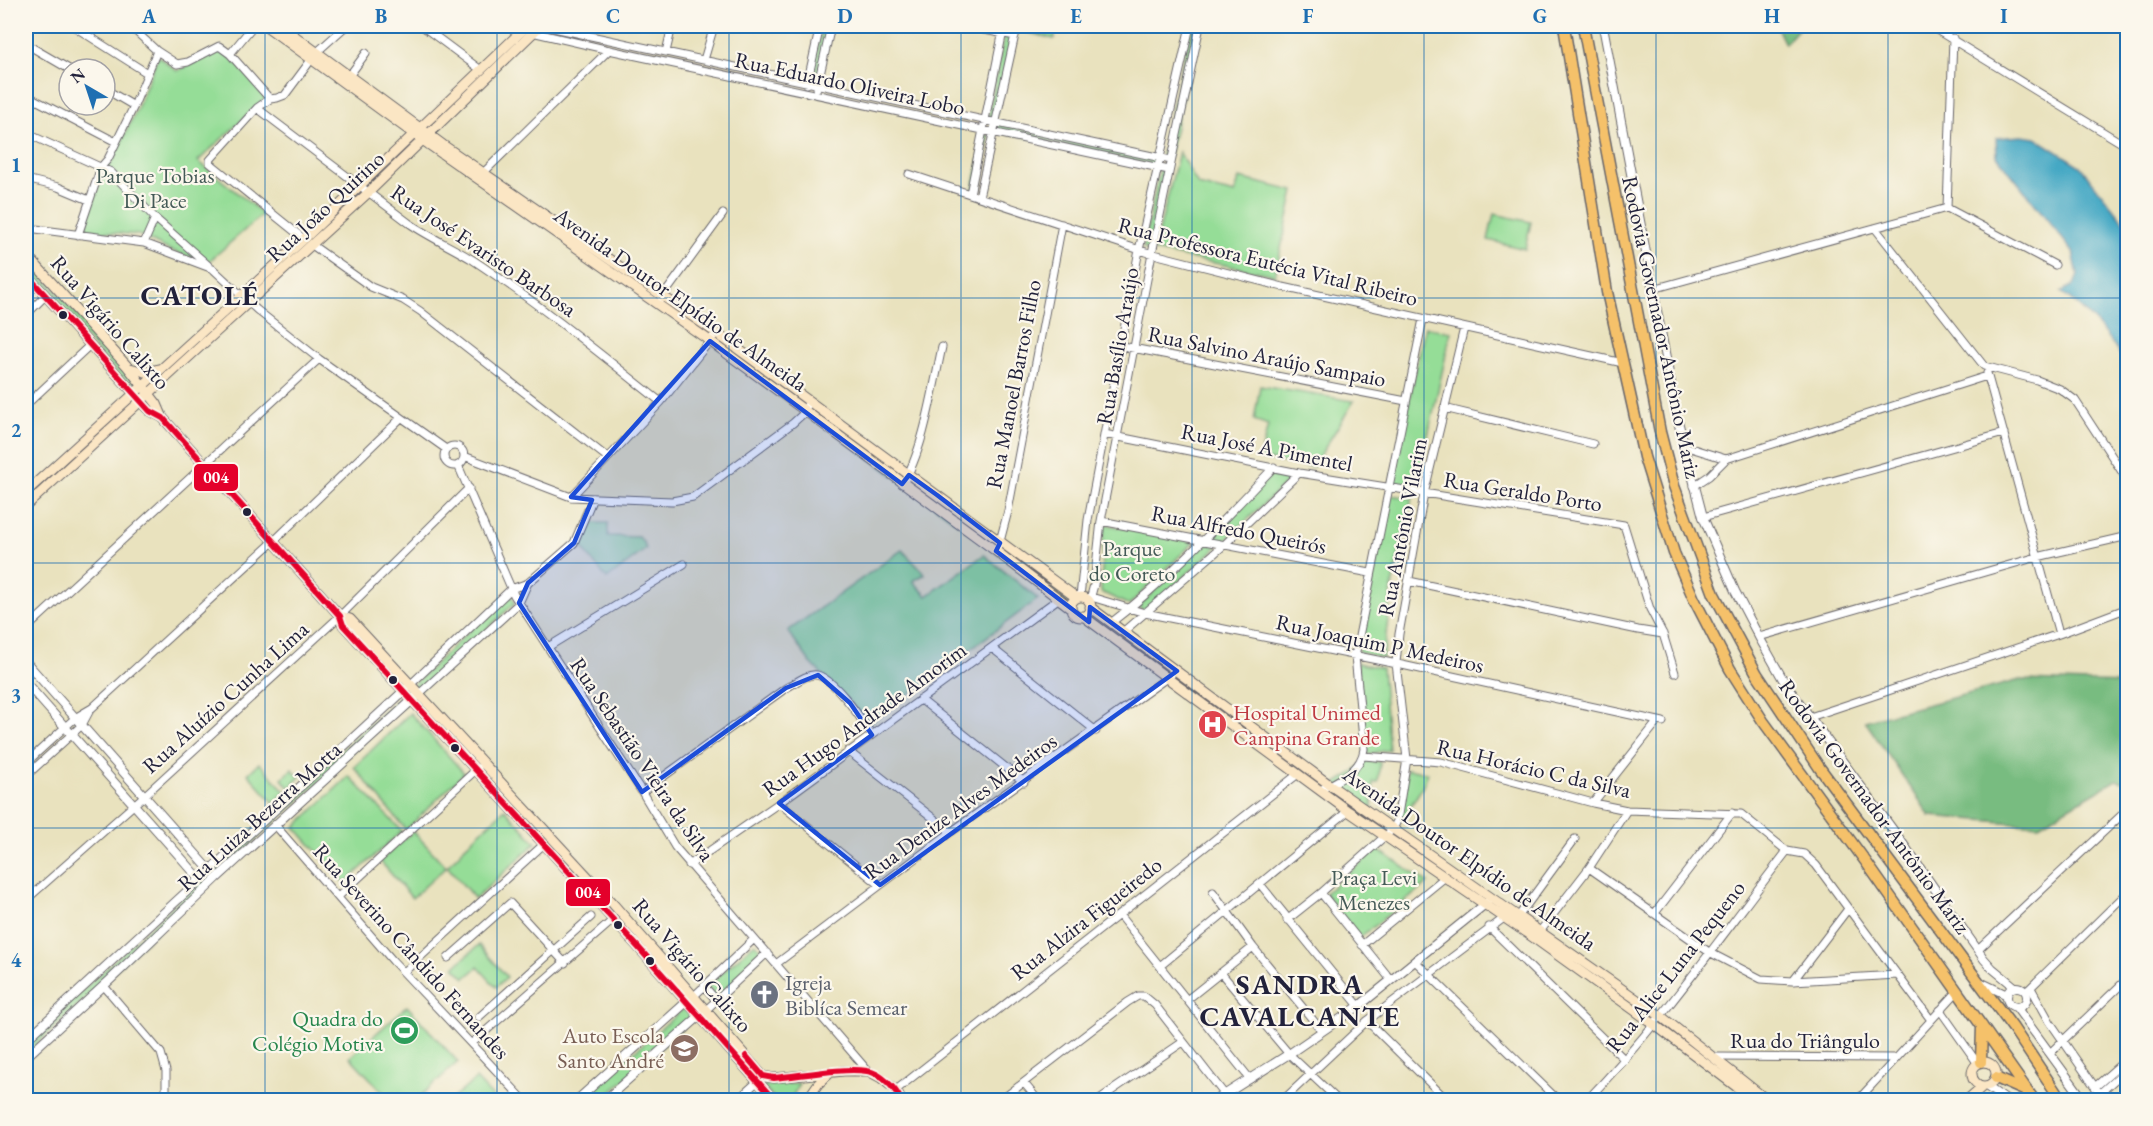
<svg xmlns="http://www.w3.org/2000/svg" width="2153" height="1126" font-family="'EB Garamond',serif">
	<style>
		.green { fill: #95dd97; stroke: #5c8069; stroke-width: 1.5 }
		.forest { fill: #78bc80; stroke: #4d6f5e; stroke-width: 1.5 }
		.water { fill: #45a8c4; stroke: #346580; stroke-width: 1.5 }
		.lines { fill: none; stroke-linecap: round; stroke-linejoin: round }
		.minor-casing { stroke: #686569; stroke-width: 9 }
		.tertiary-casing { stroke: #686569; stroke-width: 10 }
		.secondary-casing { stroke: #686569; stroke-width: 11 }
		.trunk-casing { stroke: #686569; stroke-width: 13 }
		.minor { stroke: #fff; stroke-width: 7 }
		.tertiary { stroke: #fff; stroke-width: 8 }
		.secondary { stroke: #fbe6c4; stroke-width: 9 }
		.trunk { stroke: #f5c16b; stroke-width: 10 }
		.bus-1-casing { stroke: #fbf7ec; stroke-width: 10 }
		.bus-1 { stroke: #e4002b; stroke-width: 6 }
		.marked { fill: #1d4ed8; fill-opacity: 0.2; stroke: #1d4ed8; stroke-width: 4.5; stroke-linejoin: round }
		.grid { fill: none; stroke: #1f6fb2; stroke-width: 1.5; stroke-opacity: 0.55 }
		.bus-dot { fill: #22223b; stroke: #fbf7ec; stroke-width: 2 }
		.labels { text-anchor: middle; stroke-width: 4.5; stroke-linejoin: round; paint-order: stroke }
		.street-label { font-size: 22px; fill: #22223b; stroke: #fbf7ec }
		.park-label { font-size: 22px; fill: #445a57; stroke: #fbf7ec }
		.health-label { font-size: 22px; fill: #be3a42; stroke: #fbf7ec; text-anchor: start }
		.worship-label { font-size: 22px; fill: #5b616d; stroke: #fbf7ec; text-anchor: start }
		.leisure-label { font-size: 22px; fill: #27864d; stroke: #fbf7ec; text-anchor: end }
		.education-label { font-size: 22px; fill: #785e54; stroke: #fbf7ec; text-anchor: end }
		.district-label { font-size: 28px; font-weight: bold; letter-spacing: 1.5px; fill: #22223b; stroke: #fbf7ec }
		.line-badge { stroke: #fbf7ec; stroke-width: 2 }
		.badge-label { font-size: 16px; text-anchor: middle; font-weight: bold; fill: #fff }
		.neatline { fill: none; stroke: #1f6fb2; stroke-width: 2 }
		.grid-label { font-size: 20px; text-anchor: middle; font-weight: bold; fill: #1f6fb2 }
	</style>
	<rect width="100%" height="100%" fill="#fbf7ec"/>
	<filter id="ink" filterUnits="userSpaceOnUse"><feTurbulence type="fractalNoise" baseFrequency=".0167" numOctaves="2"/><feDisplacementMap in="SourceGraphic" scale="12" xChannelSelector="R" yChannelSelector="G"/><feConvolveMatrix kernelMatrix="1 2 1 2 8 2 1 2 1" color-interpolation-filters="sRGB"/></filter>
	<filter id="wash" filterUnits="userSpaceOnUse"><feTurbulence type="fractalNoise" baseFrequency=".008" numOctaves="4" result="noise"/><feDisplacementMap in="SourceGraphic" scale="24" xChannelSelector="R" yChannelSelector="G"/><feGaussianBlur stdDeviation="1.35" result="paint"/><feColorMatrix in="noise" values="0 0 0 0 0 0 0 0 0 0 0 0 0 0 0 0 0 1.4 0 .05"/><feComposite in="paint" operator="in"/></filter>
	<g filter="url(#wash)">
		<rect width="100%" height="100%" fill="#e9e2be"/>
		<path class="green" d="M822,26h7l-12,57 -8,-2z
			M1020,26h37l-3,13 -36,-9z
			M1191,26h7l-29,132 -7,-2z
			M1004,36l8,1 -17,82 -7,-1z
			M219,50l10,5 37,43 -68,63 65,53 -56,49 -38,-13 -30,-15 -54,-5 17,-60 10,-9 25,-52 21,-53 19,15z
			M997,124l158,34 -1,7 -158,-34z
			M985,135h4l-12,58 -5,-1z
			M1179,152l19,33 37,9 4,-16 55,13 -19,84 -121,-24z
			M1160,169l6,2 -17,79 -6,-1z
			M1494,214l37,8 -6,27 -37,-9z
			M26,258l116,128 -8,6 -108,-121z
			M664,298l410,299 -5,8 -409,-301z
			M1425,327l26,5 -35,157 -25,-6z
			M1260,386l94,15 -41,66 -53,-8 8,-34 -14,-5z
			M1273,473l18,5 -68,65 -14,-5z
			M1390,495l22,3 -19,83 -10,77 -25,-6z
			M591,515l2,8h15v13l31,1 5,6 2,6 -39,30 -27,-34z
			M1104,524l90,18 -65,63 -28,-13z
			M1203,543l15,3 -72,65 -8,-4z
			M902,550l23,24 -12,7 14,15 57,-41 54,44 -168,124 -60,-61 -22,-31z
			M510,592l5,11 -96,88 -6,-6z
			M1357,663l25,5 7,82 -22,4z
			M402,695l6,6 -191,174 -5,-6z
			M410,713l54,60 -58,57 -52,-63z
			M1365,761l15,1 -2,20h-5l-1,30 -39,-27 20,-12z
			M259,763l26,28 -11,12 -26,-29z
			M292,769l8,8 -11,11 -7,-9z
			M1407,769l21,4 -6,15 -19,30h-4z
			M349,776l53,55 -57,52 -50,-56z
			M505,809l31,34 -61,56 -28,-33 15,-15 1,-3z
			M413,831l33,36 -34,31 -32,-37z
			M1377,849l51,34 -69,55 -34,-45z
			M209,872l6,5 -189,177v-11z
			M755,943l9,10 -47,44 -10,-11z
			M479,945l28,32 -11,10 -18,-20 -13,11 -11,-11z
			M407,1006l51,56 -42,38h-26l-40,-43z
			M685,1007l9,11 -92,82h-22z
			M476,1079l20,21h-45z
			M799,1083l-8,17h-15l-14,-15z"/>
		<path class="forest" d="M1776,26h25l-16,18z
			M2020,680l107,3v100l-11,-3 -77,45 -109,-9 -65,-95z"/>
		<path class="water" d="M2022,136l14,2 44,28 47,60v139c-17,-27 -40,-55 -66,-73l13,-7 4,-10 -5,-23 -76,-96 -1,-18z"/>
	</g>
	<g filter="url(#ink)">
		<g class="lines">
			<defs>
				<path id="minor" d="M73,26l74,47
					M130,26l27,25 20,13 11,-2 31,-16 11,8 23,-28
					M422,26l59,44
					M544,26l627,134
					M964,26l51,10
					M1930,26l198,121
					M532,32l77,18 560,120
					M1953,38l-6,170 108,57
					M26,44l43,25
					M666,52l6,-26
					M230,54l40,45 -13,9 -47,52v3l94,76
					M704,60l10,-34
					M349,76l17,-23
					M807,84l13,-58
					M817,88l14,-62
					M105,89l29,17
					M26,95l90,47
					M270,99l7,-1 8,-3 32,-43 29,-26
					M257,108l152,115c20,14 43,24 64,37 65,43 126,93 188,142
					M26,133l85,39 44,46 53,47
					M909,174l237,78 137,35 340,76
					M480,176l129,-126
					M26,179l32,8 31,13
					M970,194l34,-168
					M979,197l38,-171
					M28,228l116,15 69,26 44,41 62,49 127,90
					M1875,228l109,138 53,14 23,9 15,11 53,81
					M78,235l23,-68 7,-8 26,-53 23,-55
					M144,243l11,-25
					M312,245l59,42 32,13 17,11 188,147
					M1653,289l294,-81
					M661,299l62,-85
					M26,315l20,-20
					M1122,346l284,55
					M1987,373l72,261
					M26,405l64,-60
					M1444,408l149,36
					M1104,434l195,39 325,52 26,84 13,25 12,39
					M444 456a10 10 0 1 1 20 0a10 10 0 1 1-20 0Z
					M1684,446l42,13
					M464,456l107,41 101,4 21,-4 100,-74 12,-11 3,-10
					M458,465l56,130 128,197 33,55 193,224
					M902,484c21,-29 32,-101 40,-137
					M1694,486l15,-10 17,-17 261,-83
					M571,497l90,-95 52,-65
					M1703,517l301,-84
					M1101,521l269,52
					M999,545l9,-34 54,-287
					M1409,581l229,49 25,4
					M1080,597l8,-77 51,-270 51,-224
					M1091,597l54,16 257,52 261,57
					M1089,603l5,-18 7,-64 51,-268 48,-227
					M1112,622c59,-45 111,-102 162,-155
					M26,629l293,-270
					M1124,631l100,-86 75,-72
					M1759,637l278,-80 91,-21
					M548,647l136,-83
					M992,648l104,83
					M410,685l101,-96 17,-6 46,-40 19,-45
					M419,694l100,-91 9,-20
					M920,699l104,83
					M1810,717l249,-83 69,-26
					M848,751l103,81
					M1363,756l78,6 152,41 34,7 114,4 46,37 17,3 12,11 115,155
					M26,763l49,-45 17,-10 182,-167 127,-123
					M26,776l56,-51 8,-15
					M1320,790c19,-10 41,-19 44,-41l-9,-93 68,-337
					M642,792l144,-104c8,-4 21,-15 31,-13 19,5 44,44 55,60
					M779,803l101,82
					M1593,803l65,-82
					M275,825l118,136 131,139
					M689,865l90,-62 279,-204
					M1589,868l120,84 52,27 32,2 104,-6
					M1260,884l99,122
					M1213,892l40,55 69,84
					M1321,893l70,87
					M339,896l139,-128
					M26,900l119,-105 195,-179 129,-128
					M1655,913l77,-100
					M1119,915l131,164
					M1518,917l57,-78
					M1287,920l34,-27 72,-64 4,-8 10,-62 -11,-96 3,-29 25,-140 40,-166
					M1489,927l136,133
					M1538,934l51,-66 38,-58
					M1362,945l82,-67
					M1978,950l150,-141
					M448,958l62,-55 55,60
					M1415,961l143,139
					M776,964l175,-132 220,-157
					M1160,966l188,-155
					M404,972l140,-128
					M1221,973l68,81 49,46
					M1793,981l55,-72
					M104,986l57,67 5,18v29
					M704,986l13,15
					M2031,988l19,34 54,78
					M2026,992l102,-100
					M694,996l60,-57
					M1188,999l65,-52
					M706,1010l61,-57
					M1940,1010l38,54
					M479,1017l112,-100
					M1367,1021l80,79
					M472,1043l141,-123
					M2050,1053l78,-75
					M1714,1057l182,1
					M1024,1083l14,17
					M2095,1087l33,-29
					M896,1090l402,-316
					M2099,1094l29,-26
					M217,1100h2
					M737,1100l20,-18
					M1001,1100l127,-98 10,-6h6l11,9 70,90
					M1098,1100l85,-58
					M1283,1100l84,-79 137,-103
					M1587,1100c74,-77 135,-165 200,-249
					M1858,1100l99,-108"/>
				<path id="tertiary" d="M1603,26l75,395 25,96 32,74 24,46 26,46 114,155 85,121 8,9 23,19
					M26,662l183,207
					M26,683l173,195
					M1980,982l27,13
					M2007 997a10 10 0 1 1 20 0a10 10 0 1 1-20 0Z
					M2016,1007l68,93
					M26,1040l382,-353
					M26,1057l84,-77 107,-102 202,-184
					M1986,1086l20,14
					M577,1100l114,-102
					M605,1100l98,-87
					M1216,1100l73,-46 70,-48 130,-105"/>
				<path id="secondary" d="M266,26l148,108 296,207 286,210 75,57
					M281,26l162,119 272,187 362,266
					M26,234l4,-6
					M26,254l101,112 30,38 6,14
					M26,274l124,137 13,7 177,198 3,9 295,322 136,153
					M130,368l15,4 15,-3
					M26,492l278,-253 223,-213
					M26,506l343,-314 171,-166
					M1071 607a10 10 0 1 1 20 0a10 10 0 1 1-20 0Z
					M1090,607l240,178 332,232 105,83
					M340,616l10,3 264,286 149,171 11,2 70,-7h24l13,7 15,12 5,10
					M1083,616l265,195 186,127 121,87 99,75
					M1972 1074a12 12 0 1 1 24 0a12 12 0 1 1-24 0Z
					M807,1100l11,-16 12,-11
					M1967,1100l16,-14"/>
				<path id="trunk" d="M1564,26l43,266 37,165 30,96 20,46 36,70 33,52 103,141 168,238
					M1583,26l77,406 14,54 40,108 43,80 62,93 194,261 48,72
					M1981,1062l1,-36
					M1996,1078l32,14"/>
			</defs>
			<use href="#minor" class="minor-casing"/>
			<use href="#tertiary" class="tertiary-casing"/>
			<use href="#secondary" class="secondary-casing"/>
			<use href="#trunk" class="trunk-casing"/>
			<use href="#minor" class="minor"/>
			<use href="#tertiary" class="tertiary"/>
			<use href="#secondary" class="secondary"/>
			<use href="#trunk" class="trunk"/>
			<defs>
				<path id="bus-1" d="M26,274l124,137 13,7 177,198 3,9 295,322 136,153
					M746,1056l17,20 11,2c25,-2 70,-11 93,-7 14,2 28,17 34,29"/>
			</defs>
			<use href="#bus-1" class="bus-1-casing"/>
			<use href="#bus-1" class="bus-1"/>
		</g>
	</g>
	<path class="marked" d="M710,341l192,143 7,-9 28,20 63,48 -4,8 93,71 1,-15 87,64 -297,214 -101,-82 93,-68 -22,-32 -32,-28 -32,13 -144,104 -123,-189 9,-20 46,-40 18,-43 -21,-3z"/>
	<path class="grid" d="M265,26v1074M497,26v1074M729,26v1074M961,26v1074M1192,26v1074M1424,26v1074M1656,26v1074M1888,26v1074M26,298h2102M26,563h2102M26,828h2102"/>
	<defs>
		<symbol id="hospital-disc" viewBox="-11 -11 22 22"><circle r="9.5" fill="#e0444e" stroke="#fbf7ec"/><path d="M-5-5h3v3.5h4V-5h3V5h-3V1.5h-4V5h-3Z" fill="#fff"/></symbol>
		<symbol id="church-disc" viewBox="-11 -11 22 22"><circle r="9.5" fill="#6b7280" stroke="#fbf7ec"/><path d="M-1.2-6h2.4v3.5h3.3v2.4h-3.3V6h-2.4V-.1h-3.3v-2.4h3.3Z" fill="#fff"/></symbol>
		<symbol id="stadium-disc" viewBox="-11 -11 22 22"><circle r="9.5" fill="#2e9e5b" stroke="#fbf7ec"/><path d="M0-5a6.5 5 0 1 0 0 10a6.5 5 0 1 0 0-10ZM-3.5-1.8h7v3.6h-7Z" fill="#fff"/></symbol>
		<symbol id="university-disc" viewBox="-11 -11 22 22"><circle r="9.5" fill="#8d6e63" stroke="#fbf7ec"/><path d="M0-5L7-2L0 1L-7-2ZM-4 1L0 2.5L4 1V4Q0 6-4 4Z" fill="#fff"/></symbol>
	</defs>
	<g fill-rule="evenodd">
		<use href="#hospital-disc" x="1196" y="708" width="33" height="33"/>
		<use href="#church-disc" x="748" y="978" width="33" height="33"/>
		<use href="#stadium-disc" x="388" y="1014" width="33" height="33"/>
		<use href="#university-disc" x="668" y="1032" width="33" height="33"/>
	</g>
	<g class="bus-dot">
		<circle cx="63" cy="315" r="5"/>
		<circle cx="247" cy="512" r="5"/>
		<circle cx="393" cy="680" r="5"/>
		<circle cx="455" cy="748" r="5"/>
		<circle cx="618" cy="925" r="5"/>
		<circle cx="650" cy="961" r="5"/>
	</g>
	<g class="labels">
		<g class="street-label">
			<text transform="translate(850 83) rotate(12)" y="8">Rua Eduardo Oliveira Lobo</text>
			<text transform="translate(325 206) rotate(-43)" y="8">Rua João Quirino</text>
			<text transform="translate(484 250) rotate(34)" y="8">Rua José Evaristo Barbosa</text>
			<text transform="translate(1268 261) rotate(14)" y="8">Rua Professora Eutécia Vital Ribeiro</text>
			<text transform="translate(681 299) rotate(35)" y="8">Avenida Doutor Elpídio de Almeida</text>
			<text transform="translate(111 322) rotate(49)" y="8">Rua Vigário Calixto</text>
			<text transform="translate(1662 327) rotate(78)" y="8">Rodovia Governador Antônio Mariz</text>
			<text transform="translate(1117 346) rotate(-80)" y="8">Rua Basílio Araújo</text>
			<text transform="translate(1267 356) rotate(11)" y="8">Rua Salvino Araújo Sampaio</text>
			<text transform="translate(1013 384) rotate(-79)" y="8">Rua Manoel Barros Filho</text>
			<text transform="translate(1267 447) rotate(11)" y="8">Rua José A Pimentel</text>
			<text transform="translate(1523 491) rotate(9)" y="8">Rua Geraldo Porto</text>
			<text transform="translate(1402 527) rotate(-79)" y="8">Rua Antônio Vilarim</text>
			<text transform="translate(1239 529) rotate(11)" y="8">Rua Alfredo Queirós</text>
			<text transform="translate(1380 643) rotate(12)" y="8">Rua Joaquim P Medeiros</text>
			<text transform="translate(225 697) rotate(-42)" y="8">Rua Aluízio Cunha Lima</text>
			<text transform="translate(864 719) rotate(-36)" y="8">Rua Hugo Andrade Amorim</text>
			<text transform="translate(643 759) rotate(56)" y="8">Rua Sebastião Vieira da Silva</text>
			<text transform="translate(1534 768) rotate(13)" y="8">Rua Horácio C da Silva</text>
			<text transform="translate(960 806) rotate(-36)" y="8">Rua Denize Alves Medeiros</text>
			<text transform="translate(1875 806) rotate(54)" y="8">Rodovia Governador Antônio Mariz</text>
			<text transform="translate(259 816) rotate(-42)" y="8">Rua Luiza Bezerra Motta</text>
			<text transform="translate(1470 858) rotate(35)" y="8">Avenida Doutor Elpídio de Almeida</text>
			<text transform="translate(1086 918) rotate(-38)" y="8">Rua Alzira Figueiredo</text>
			<text transform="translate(412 951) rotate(48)" y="8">Rua Severino Cândido Fernandes</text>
			<text transform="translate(693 965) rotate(49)" y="8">Rua Vigário Calixto</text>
			<text transform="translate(1675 966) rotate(-52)" y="8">Rua Alice Luna Pequeno</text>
			<text x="1805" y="1048">Rua do Triângulo</text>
		</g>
		<g class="park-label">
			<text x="155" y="183">Parque Tobias<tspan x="155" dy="25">Di Pace</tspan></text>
			<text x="1132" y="556">Parque<tspan x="1132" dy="25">do Coreto</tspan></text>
			<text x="1374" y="885">Praça Levi<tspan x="1374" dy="25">Menezes</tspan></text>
		</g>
		<g class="health-label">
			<text x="1233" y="720">Hospital Unimed<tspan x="1233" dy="25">Campina Grande</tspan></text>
		</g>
		<g class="worship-label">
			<text x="785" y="990">Igreja<tspan x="785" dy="25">Biblíca Semear</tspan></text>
		</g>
		<g class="leisure-label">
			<text x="383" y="1026">Quadra do<tspan x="383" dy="25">Colégio Motiva</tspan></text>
		</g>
		<g class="education-label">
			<text x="664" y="1043">Auto Escola<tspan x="664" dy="25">Santo André</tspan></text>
		</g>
		<g class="district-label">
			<text x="200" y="305">CATOLÉ</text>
			<text x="1300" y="994">SANDRA<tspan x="1300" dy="32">CAVALCANTE</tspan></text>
		</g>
	</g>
	<g class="line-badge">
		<rect x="193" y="463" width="46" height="29" rx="6" fill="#e4002b"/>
		<rect x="565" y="878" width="46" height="29" rx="6" fill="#e4002b"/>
	</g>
	<g class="badge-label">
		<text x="216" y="483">004</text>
		<text x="588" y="898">004</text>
	</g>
	<rect width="2153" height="1126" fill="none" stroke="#fbf7ec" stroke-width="66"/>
	<g transform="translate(87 87) rotate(321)"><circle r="28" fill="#fbf7ec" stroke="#a4a2a5" stroke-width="1.5"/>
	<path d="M0-4.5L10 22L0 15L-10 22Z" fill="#1f6fb2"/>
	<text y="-9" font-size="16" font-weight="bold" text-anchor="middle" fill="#22223b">N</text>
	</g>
	<rect x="33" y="33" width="2087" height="1060" class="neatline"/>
	<g class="grid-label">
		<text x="149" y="23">A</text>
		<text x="381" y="23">B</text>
		<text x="613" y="23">C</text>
		<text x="845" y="23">D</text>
		<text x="1076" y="23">E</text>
		<text x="1308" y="23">F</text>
		<text x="1540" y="23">G</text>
		<text x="1772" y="23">H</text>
		<text x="2004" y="23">I</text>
		<text x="16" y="172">1</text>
		<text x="16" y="437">2</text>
		<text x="16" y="702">3</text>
		<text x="16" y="967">4</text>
	</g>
</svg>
